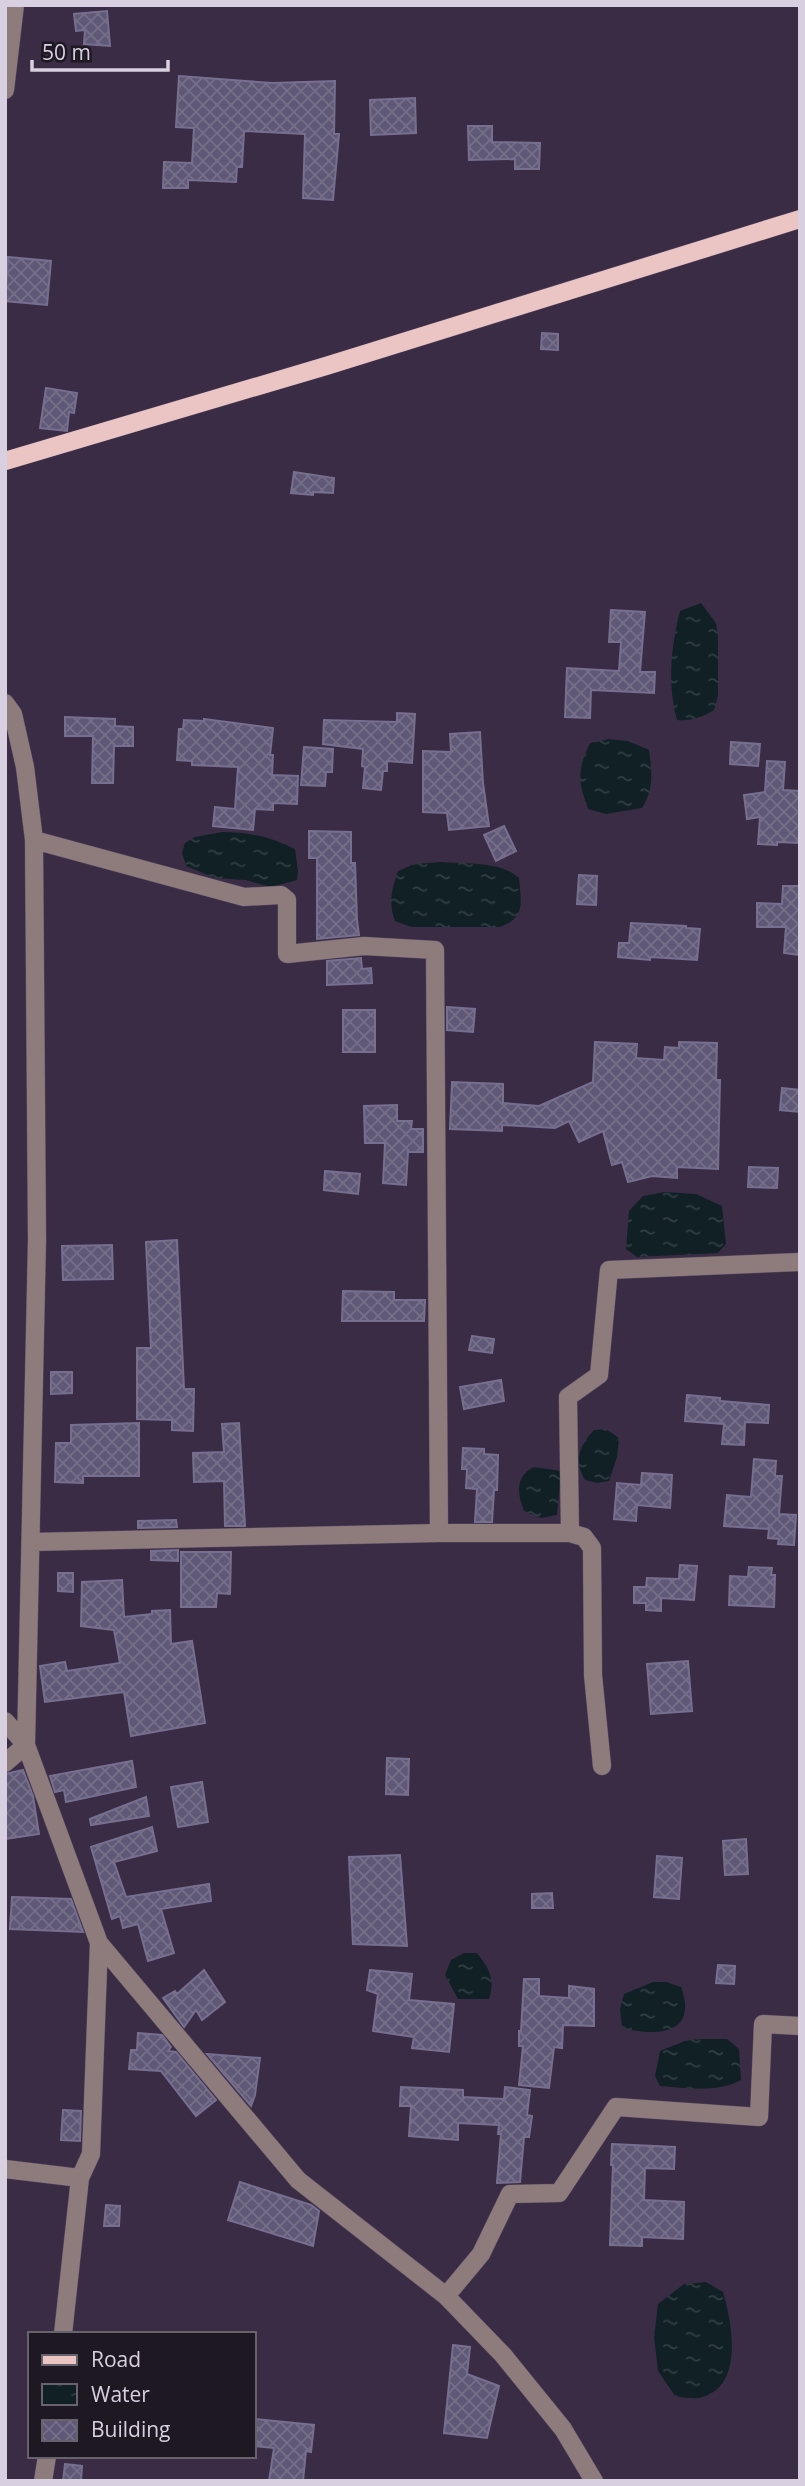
<svg xmlns="http://www.w3.org/2000/svg" width="805" height="2486" font-family="'Open Sans',sans-serif">
	<style>
		.water { fill: url(#water-ripples) }
		.building { fill: url(#building-cross-hatch); stroke: #766f8f; stroke-width: 2 }
		.lines { fill: none; stroke-linecap: round; stroke-linejoin: round }
		.minor-casing { stroke: #574a62; stroke-width: 19 }
		.major-casing { stroke: #574a62; stroke-width: 19 }
		.minor { stroke: #8e7c7c; stroke-width: 18 }
		.major { stroke: #eac5c4; stroke-width: 18 }
	</style>
	<defs>
		<pattern id="water-ripples" width="26" height="14" patternUnits="userSpaceOnUse" patternTransform="scale(1.75)"><rect width="26" height="14" fill="#102025"/><path d="M2 4q2-2 4 0t4 0M15 11q2-2 4 0t4 0" fill="none" stroke="#323f44"/></pattern>
		<pattern id="building-cross-hatch" width="8" height="8" patternUnits="userSpaceOnUse" patternTransform="scale(1.75)"><rect width="8" height="8" fill="#5f5876"/><path d="M0 0l8 8M0 8l8-8" fill="none" stroke="#756f89"/></pattern>
	</defs>
	<rect width="100%" height="100%" fill="#3b2c46"/>
	<path class="water" d="M701,603l15,20 2,13v60l-4,14c-13,8 -22,11 -37,10 -10,-35 -6,-74 3,-109z
		M609,739l19,2 21,9c3,21 5,40 -7,58l-36,6 -18,-5c-10,-28 -11,-39 2,-66z
		M222,832c27,0 49,5 73,17l3,22 -1,9 -26,7 -26,-7 -30,-2 -29,-12 -4,-13 3,-10 10,-6z
		M441,862c25,2 60,-1 78,16 2,24 7,40 -19,49h-89l-16,-6c-7,-18 -3,-32 3,-50l16,-7z
		M665,1192l31,2 26,12 4,38 -8,9 -81,4 -11,-8 3,-38 14,-15z
		M606,1429l13,9 -2,19 -8,24 -12,2 -12,-3c-12,-19 -5,-36 9,-50z
		M534,1467l27,4 -4,44 -16,3 -17,-7c-7,-17 -9,-35 10,-44z
		M464,1953h13c13,16 18,27 12,46h-31l-13,-24 6,-15z
		M653,1982h13l15,5c2,6 5,15 4,21 -1,31 -43,25 -63,20l-2,-19 4,-15z
		M703,2039h24l12,10 2,31c-23,13 -56,8 -81,6l-5,-10 5,-25 27,-11z
		M706,2282l17,10c9,31 21,92 -20,105 -8,3 -20,0 -28,-1l-17,-25 -4,-34 4,-33 26,-20z"/>
	<path class="building" d="M107,11l3,35 -26,-2 1,-14 -9,1 -2,-17z
		M179,76l93,7 63,-2 -1,53h5l-6,66 -30,-2 2,-64 -61,-3 -2,36h-5l-1,15 -48,-2v8h-25l1,-26 28,1 2,-35 -18,-1z
		M415,98l1,35 -45,2 -1,-35z
		M468,126h24v16l48,1 -1,26h-24v-10l-46,1z
		M8,257l43,4 -4,44 -42,-4z
		M542,333l16,1v16l-17,-1z
		M46,388l31,5 -3,20 -5,-1 -2,19 -27,-3z
		M294,472l40,6 -1,15 -20,-1v3l-22,-2z
		M611,610l34,2 -5,60h15l-1,21 -63,-3 -1,28 -25,-1 2,-49 52,3 2,-29h-12z
		M397,713l18,1 -3,49 -25,-2v10h-4l-2,19 -18,-2 2,-21 -3,-1 1,-17 -40,-5 1,-24 73,2z
		M65,717l50,2v7l18,1v19h-19l-1,37h-21l1,-47h-28z
		M204,719l69,9 -3,27h3l-1,20 26,1 -1,28 -24,-1v7l-18,-1 -2,21 -40,-4 2,-19 20,2 3,-42 -46,-2v-4l-15,-1 2,-31h4l1,-9 20,1z
		M480,732l3,51 6,43 -40,4 -2,-17 -24,-1v-61l28,1 -1,-18z
		M731,742l29,2 -2,22 -28,-2z
		M304,747l29,2 -1,23h-6l-1,14 -24,-1z
		M767,761l18,1 -2,28 17,1v52l-23,-1v3l-19,-1 2,-27 -13,2 -3,-24 21,-3z
		M504,826l12,25 -20,10 -12,-26z
		M309,831l42,1v31h4l2,57 2,15 -42,4v-81h-8z
		M579,875l18,1 -1,29 -19,-1z
		M783,886h17v69l-16,-2 2,-26h-29v-24l25,1z
		M631,923l55,3v2l14,1 -3,31 -47,-3v3l-32,-3 1,-14h10z
		M361,958l1,11 9,-1 1,15 -45,2v-24z
		M447,1007l28,2 -2,23 -26,-2z
		M343,1010h32v42h-32z
		M595,1042l42,2 -1,14 28,2 1,-13 14,1v-6l38,1 -1,37h4l-2,89 -41,-2v11l-25,-2 -24,6 -6,-20 -10,3 -9,-34 -24,11 -10,-21 -14,7 -53,-3v6l-52,-2 2,-47 51,2v19l36,3 54,-24z
		M782,1088l18,2v22l-20,-2z
		M397,1105v16h15l-1,8h12v23h-15l-2,33 -23,-2 2,-40h-20l-1,-37z
		M749,1167l29,1 -1,20 -29,-1z
		M325,1171l35,3 -2,20 -34,-4z
		M177,1240l7,149h10l-1,42 -21,-1v-10l-35,-1v-71h14l-5,-106z
		M112,1245l1,34 -50,1 -1,-34z
		M343,1291l51,1v8h31l-1,21h-82z
		M472,1336l22,3 -2,14 -23,-3z
		M51,1372h21v21l-21,1z
		M501,1380l3,21 -40,8 -4,-22z
		M687,1395l33,3v3l49,4 -1,18 -23,-1 -1,23 -22,-1 2,-20 -39,-3z
		M139,1423v53h-56v7l-28,-1 1,-39h15v-18z
		M239,1423l6,103h-20l-1,-45 -30,1 -1,-29 31,-1 -2,-28z
		M463,1448l21,1v5l14,1 -1,35h-3l-2,32h-17l2,-33 -11,-1 1,-19h-5z
		M754,1459l22,2 -1,15h7l-3,38 17,1 -2,30 -16,-1 1,-5 -11,-1 1,-9 -45,-3 3,-31 24,2z
		M642,1473l30,2 -2,33 -33,-3 -1,16 -22,-2 3,-36 24,2z
		M176,1520l1,7 -39,1v-7z
		M178,1550v11l-27,-1v-9z
		M181,1552h50l-1,42 -13,-1 -1,14h-35z
		M680,1565l17,1 -3,34 -33,-2v13l-15,-1v-7h-12v-16h12l1,-9 32,1z
		M749,1567l23,1 -1,7h4l-1,32 -45,-2 1,-29 18,1z
		M58,1573h15v19l-15,-1z
		M122,1580l2,37 28,-3v-3l18,-1 1,34 21,-3 13,82 -74,13 -7,-44 -79,10 -5,-36 25,-4 2,9 53,-8 -6,-33 -33,-4 1,-44z
		M688,1661l4,50 -41,3 -4,-50z
		M387,1758l22,1 -1,36 -22,-1z
		M132,1761l4,26 -70,15 -2,-12 -9,2 -5,-16z
		M23,1770l10,26 6,38 -34,5v-65z
		M202,1782l6,40 -30,5 -7,-40z
		M146,1797l3,19 -58,9 -1,-6z
		M152,1827l5,24 -43,11 12,35 83,-13 2,17 -50,8 13,44 -26,8 -10,-37 -15,4 -3,-12 -8,3 -21,-72z
		M746,1839l2,35 -23,1 -2,-34z
		M400,1855l7,91 -54,-2 -4,-87z
		M657,1856l25,2 -3,41 -25,-2z
		M552,1893l1,15h-21v-14z
		M12,1897l59,2 12,33 -73,-3z
		M718,1965l17,1 -1,18 -18,-1z
		M204,1970l21,32 -23,18 -6,-10 -12,17 -21,-29 12,-7 2,3z
		M370,1970l42,4 -3,26 45,4 -5,48 -37,-4 2,-11 -41,-6 5,-37 -11,-4z
		M524,1979h15v17l30,2v-12l25,3v37l-31,-1 -1,23 -8,-1 -5,41 -30,-3 4,-39h-4v-15h2z
		M138,2033l24,2 9,12 -3,4 8,1 40,48 -20,16 -35,-45 -32,-2 2,-19h6z
		M207,2054l53,4 -5,37 -4,11z
		M401,2087l62,3v7l41,2 1,-12 25,3 -3,25 5,1 -3,21h-5l-4,45 -23,1 4,-49h-3l1,-9 -41,-2v17l-49,-4 2,-30h-11z
		M63,2110l18,1 -1,30 -19,-1z
		M612,2144l63,3 -1,22 -29,-1 -1,32 40,2 -1,37 -41,-2v9l-32,-1 3,-80h-2z
		M240,2182l71,23 8,6 -6,35 -85,-26z
		M106,2205l14,1 -1,20h-15z
		M453,2345l17,2 -3,27 32,12 -12,52 -43,-5z
		M255,2419l59,6 -3,27 -5,-1 -3,30h-34l5,-33 -20,-2z
		M65,2464l17,2 -1,15h-18z"/>
	<g class="lines">
		<defs>
			<path id="minor" d="M5,90l10,-85
				M5,703l8,11 12,53 9,73 3,400 -11,505 73,198 -8,211 -11,24 -17,156
				M34,840l210,57 37,-2 6,5v54l77,-8 71,4 4,583
				M570,1533l-2,-136 31,-22 10,-105 191,-8
				M31,1542l408,-9h131l14,4 8,11 1,127 9,91
				M5,1721l21,24 -21,18
				M99,1943l199,237 148,116 57,59 60,74 31,52
				M5,2169l75,9
				M446,2296l35,-42 29,-60 49,-1 57,-86 143,10 4,-93 37,2
				M43,2481l4,-25"/>
			<path id="major" d="M5,461l321,-95 474,-147"/>
		</defs>
		<use href="#minor" class="minor-casing"/>
		<use href="#major" class="major-casing"/>
		<use href="#minor" class="minor"/>
		<use href="#major" class="major"/>
	</g>
	<rect width="805" height="2486" fill="none" stroke="#d8d0e0" stroke-width="14"/>
	<rect x="28" y="2332" width="228" height="126" fill="#1e1823" stroke="#68626f" stroke-width="2"/>
	<rect x="42" y="2355" width="35" height="10" fill="#eac5c4" stroke="#68626f" stroke-width="2"/>
	<text x="91" y="2367" font-size="21" fill="#d8d0e0">Road</text>
	<rect x="42" y="2384" width="35" height="21" fill="url(#water-ripples)" stroke="#68626f" stroke-width="2"/>
	<text x="91" y="2402" font-size="21" fill="#d8d0e0">Water</text>
	<rect x="42" y="2420" width="35" height="21" fill="url(#building-cross-hatch)" stroke="#68626f" stroke-width="2"/>
	<text x="91" y="2437" font-size="21" fill="#d8d0e0">Building</text>
	<path d="M32 60v10h136v-10" fill="none" stroke="#d8d0e0" stroke-width="3.5"/>
	<text x="42" y="60" font-size="21" fill="#d8d0e0" stroke="#1e1823" stroke-width="5" paint-order="stroke">50 m</text>
</svg>
